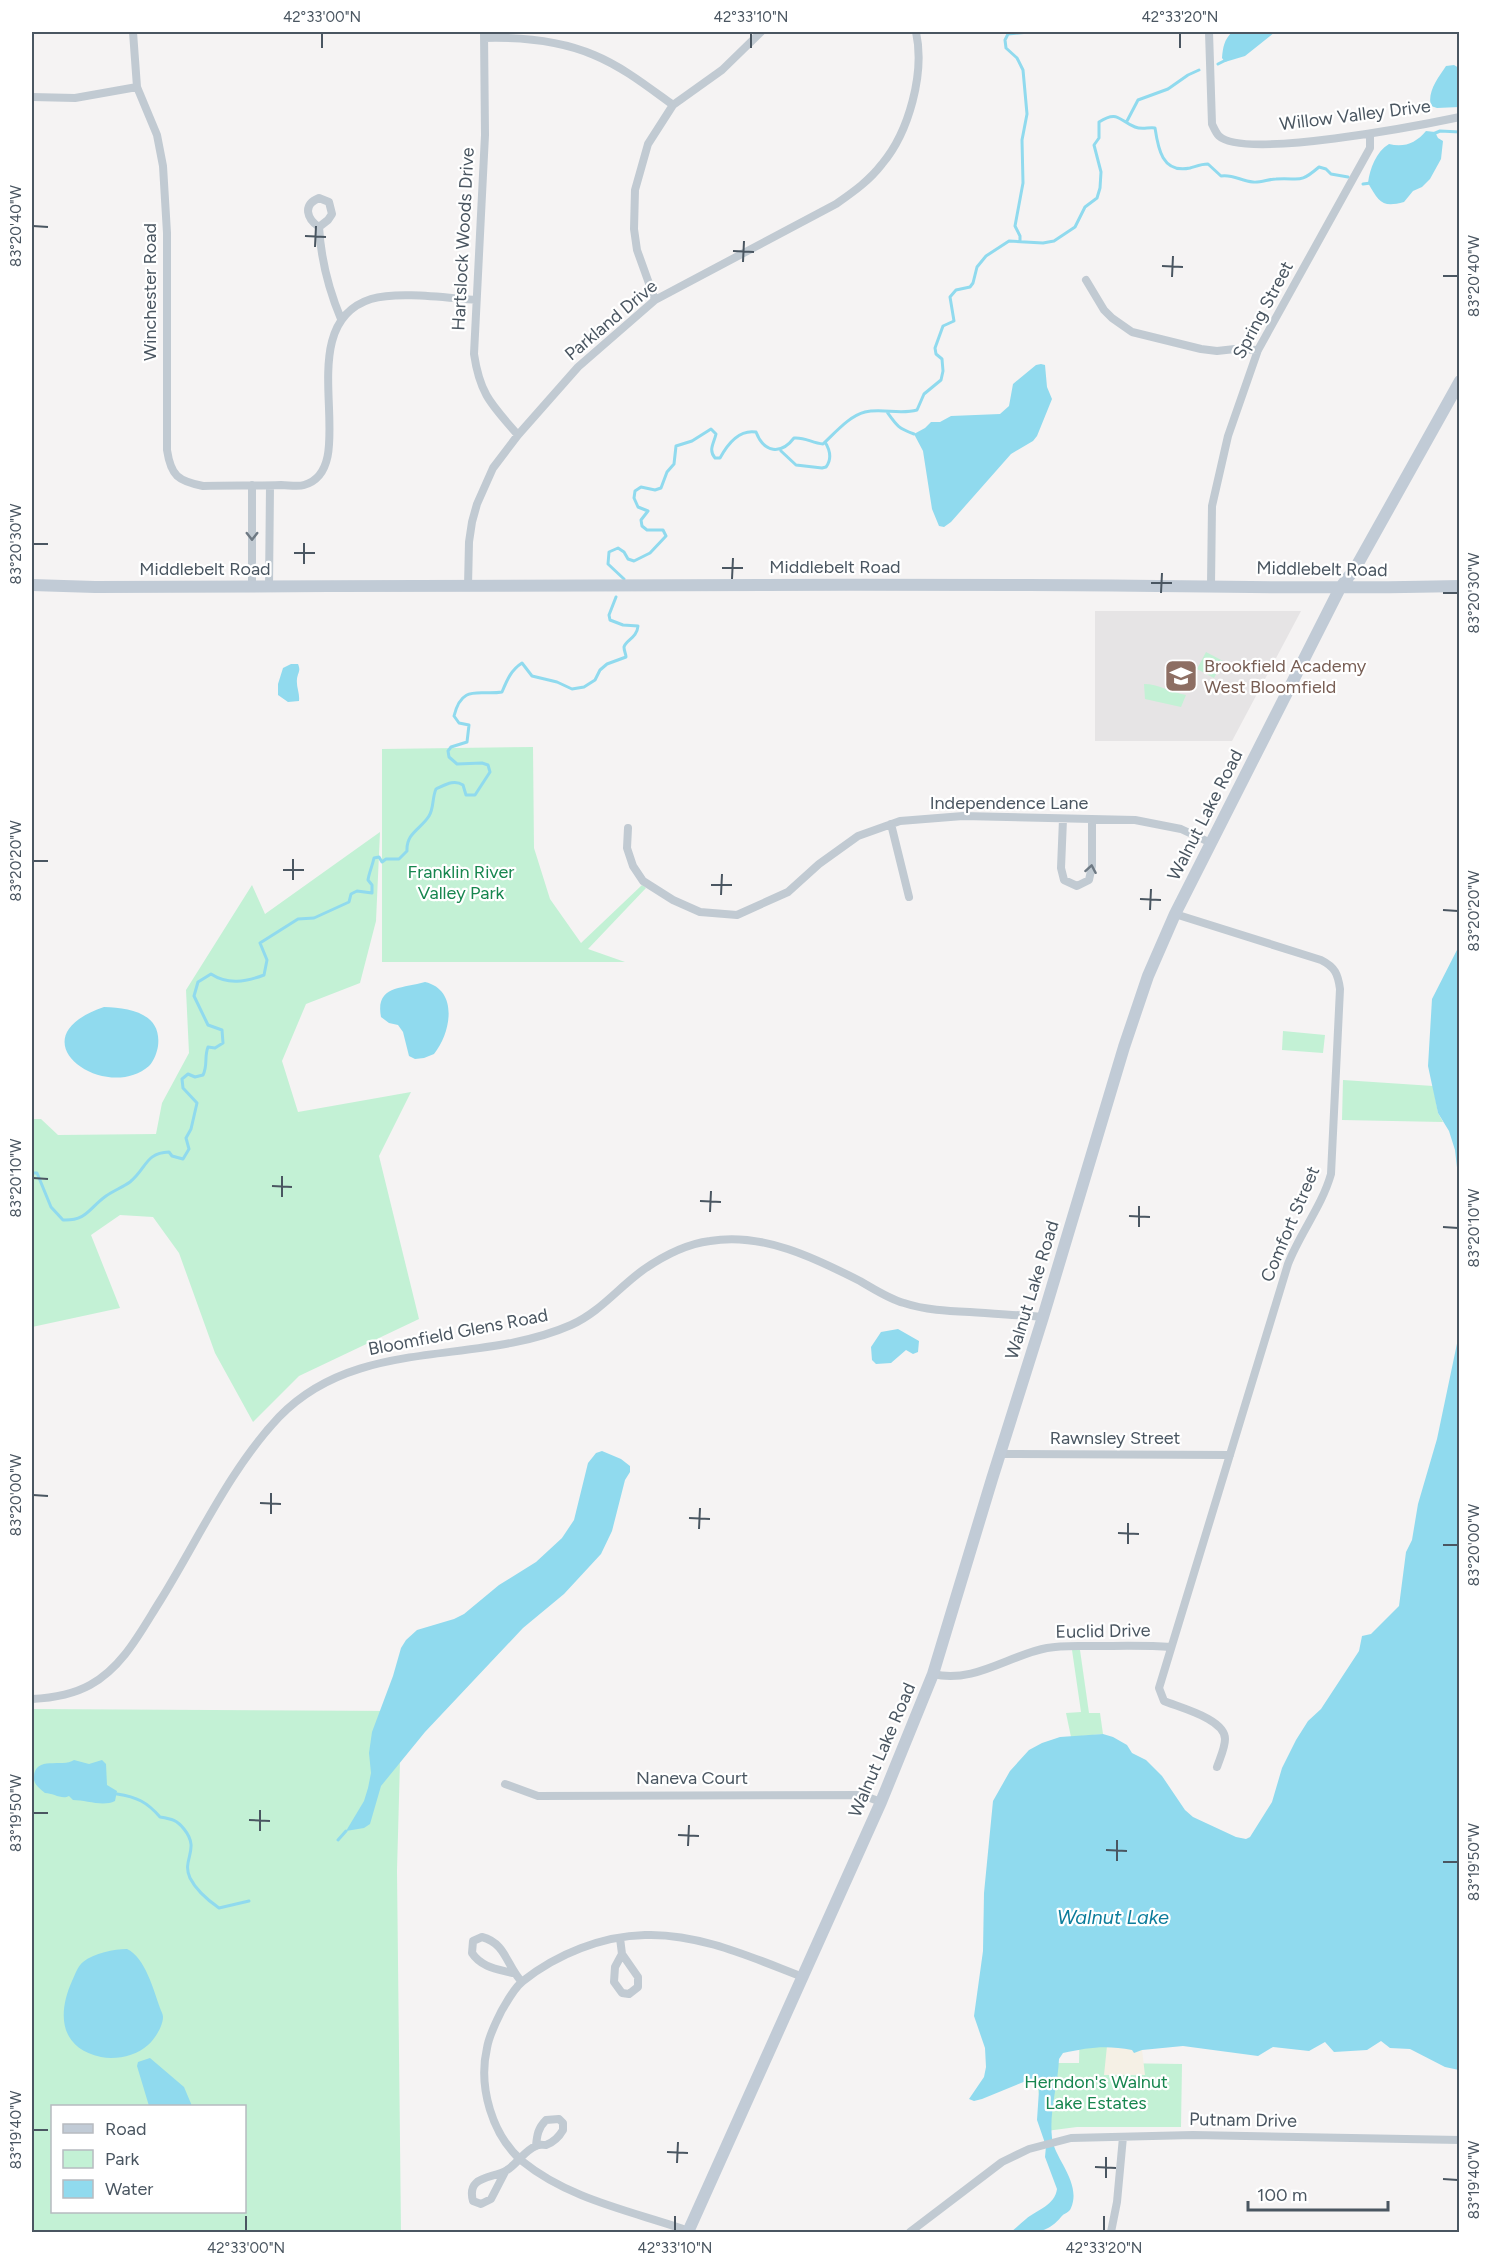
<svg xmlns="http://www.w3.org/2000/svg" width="1491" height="2264" font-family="Figtree,sans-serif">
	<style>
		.education { fill: #e6e4e5 }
		.green { fill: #c3f1d5; fill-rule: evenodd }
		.sand { fill: #f5f0e5 }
		.water { fill: #90daee }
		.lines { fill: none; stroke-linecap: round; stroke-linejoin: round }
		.stream { stroke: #90daee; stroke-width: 3 }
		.street { stroke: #c1cad2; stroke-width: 8 }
		.secondary { stroke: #c1cbd6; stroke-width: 12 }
		.oneway { stroke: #6e7983 }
		.ticks { fill: none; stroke: #4a5661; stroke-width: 2 }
		.labels { text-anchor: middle; stroke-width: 4.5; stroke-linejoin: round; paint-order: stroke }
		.street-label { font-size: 18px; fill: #4a5661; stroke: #fff }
		.education-label { font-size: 18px; fill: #785e54; stroke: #fff; text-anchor: start }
		.park-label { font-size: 18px; fill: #17864f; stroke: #fff }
		.water-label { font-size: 20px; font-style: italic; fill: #0c7c9b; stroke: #fff }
		.neatline { fill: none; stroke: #4a5661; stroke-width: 2 }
		.ticks-label { font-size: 15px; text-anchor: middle; fill: #4a5661 }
	</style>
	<rect width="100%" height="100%" fill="#f5f3f3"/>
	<path class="education" d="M1095,611h206l-69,130h-137z"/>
	<path class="green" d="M1206,652l17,9 -9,17 -17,-9z
		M1186,664l5,6 -9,11h-5l-4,-8 -6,-3 3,-5z
		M1144,684c14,0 27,8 42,11l-5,12 -36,-8z
		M533,747l1,101 16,51 31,44 61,-58 4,3 -58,61 37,13h-243v-213z
		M380,832l-4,89 -16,62 -54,21 -24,57 16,51 113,-20 -32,64 40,163 -120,57 -46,46 -38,-69 -36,-100 -26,-36 -33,-2 -29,20 29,73 -88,19v-208h9l17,16 98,-1 6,-31 27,-50 -3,-63 66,-105 13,29z
		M1283,1031l42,4 -2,18 -41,-3z
		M1343,1080l90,6 5,27 5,9 -101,-2z
		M1072,1650h8l9,63h11l3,21 -32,3 -5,-24 15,-1z
		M32,1709l365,2 1,52 2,-2 -3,110 4,361h-369zM52,2106h192v106h-192z
		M1080,2021h34v42l68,1 -1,63h-104l-31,4 -13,-68h46z"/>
	<path class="sand" d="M1107,2046l35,4 3,25h-41z"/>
	<path class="water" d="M1232,32h43l-30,24 -20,6 -3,-4c1,-11 2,-18 10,-26z
		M1454,65l5,3v39l-22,1 -6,-2c-4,-14 7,-28 15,-40z
		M1426,131l9,1 3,6 5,3 -2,18 -11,20 -8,8 -9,4 -9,11c-22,6 -25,0 -36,-19 2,-15 8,-31 21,-39 15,4 27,-1 37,-13z
		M1041,364l4,1 2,22 5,12 -15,37 -4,5 -22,13 -60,68 -7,5 -5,-1 -7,-17 -9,-58 -9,-17 11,-6 6,-6h9l11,-6 49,-2 9,-8 4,-22 23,-19z
		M291,664h7c3,7 0,8 -1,15 -1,8 3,14 2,22l-11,1 -10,-7v-11l5,-16z
		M1459,946h1l-1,239 -4,-35 -6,-19 -11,-18 -10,-47 4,-67z
		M425,982c34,8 26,51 9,72l-10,4 -9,1 -6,-3 -6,-24 -5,-7 -9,-2 -8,-6c-6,-32 21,-28 44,-35z
		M104,1007c26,1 58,6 54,39 -1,6 -4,15 -9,20 -43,38 -138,-27 -45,-59z
		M898,1329l21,12 -1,11 -5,2 -7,-4 -15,13 -15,1 -4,-4 -1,-13 10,-15z
		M1459,1334v736l-14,-3 -35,-18 -20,-1 -9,-7 -14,9 -33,2 -9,-10 -16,9 -36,-4 -15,9 -75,-10 -41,4 -8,3 -2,-3c-25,-5 -43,-3 -69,3l-4,6c-1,26 -10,52 -7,79 2,20 30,45 19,70 -2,5 -7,5 -10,9 -15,18 -28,15 -50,15 5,-4 10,-9 15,-13 11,-9 29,-14 31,-30l-12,-32 1,-11 -9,-26 2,-30 -3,-9 -5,-2 -49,20 -8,2 -5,-2 15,-22 2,-10 -1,-19 -11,-32 9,-65 1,-58 9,-92 17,-30 19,-21 13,-7 18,-6 43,-3 10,3 14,8 5,8 14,7 16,16 23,34 8,7 43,20 10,2 4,-2 22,-35 10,-34 14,-28 12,-19 13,-12 38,-58 3,-15 9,-2 28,-28 7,-54 6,-12 6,-36 19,-65z
		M602,1451l19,8 9,7v6l-5,8 -13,51 -11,23 -37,40 -41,34 -98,104 -44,54 -11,38 -6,4 -18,3 18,-30 4,-13 3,-15 -2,-20 3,-21 21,-56 8,-28 5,-8 11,-10 37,-11 10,-5 35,-29 37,-23 26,-24 12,-18 14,-57 8,-10z
		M74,1760l15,4 13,-4 4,4 1,21 10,6 -2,10c-12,6 -29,-1 -42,-1l-4,-4c-7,4 -16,-3 -24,-3 -5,-4 -12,-9 -11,-16 1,-22 28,-9 40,-17z
		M127,1949c18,8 27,42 33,59 1,3 3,6 3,9 0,9 -8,22 -15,28 -12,11 -32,15 -47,12 -41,-9 -44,-42 -29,-76 3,-6 5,-14 11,-19 11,-9 31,-13 44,-13z
		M150,2058l34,29 8,19h-43l-12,-40 1,-4z"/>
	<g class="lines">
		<path class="stream" d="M1218,64l8,-4
			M1127,121l11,-21 30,-11 20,-14 11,-5
			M1433,134l7,-3 20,1
			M1363,184l8,-1
			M1020,241v-5l-5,-10 8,-43 -1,-43 5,-26 -4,-44 -6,-12 -11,-10 -1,-8 3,-6 21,-2
			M887,412c10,14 11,16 27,22
			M781,451l15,14 26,3 4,-1c6,-8 4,-17 -1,-25
			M624,579l-16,-15 1,-12 9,-4 6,4 4,7 6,2 16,-8 16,-17 -3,-6h-16l-5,-4 -1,-6 7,-9 -10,-4 -4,-9 1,-7 6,-4 14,3 6,-2 6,-16 7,-8 2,-18 16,-5 19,-12 5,5c-2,9 -8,16 -1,24h5c7,-13 18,-29 36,-26 8,21 25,23 38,6 11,-1 18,5 29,6 12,-11 26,-28 42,-32 17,-4 35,3 52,-2l7,-16 17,-14 2,-9 -1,-12 -6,-5 -1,-6 8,-22 11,-5 -4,-24 6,-7 14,-3 3,-4 4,-16 9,-11 23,-15 34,2 11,-2 21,-14 10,-20 12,-9 3,-10 1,-16 -7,-27 5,-7v-16c19,-12 19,-2 36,5 7,3 13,0 20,1 3,20 7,46 35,40 7,-2 11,-4 18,-4l13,12c12,-2 20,5 32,6 7,1 16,-3 23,-3 24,-2 22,6 43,-12l7,2 5,5 17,3
			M32,1173h5l14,34 12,13c24,1 26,-12 43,-24 7,-5 17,-9 24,-14 17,-14 15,-29 39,-30l3,4 11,3 6,-10 -3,-11 5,-9 6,-26 -14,-15 -1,-9 6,-5 7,3 8,-2c5,-10 1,-18 5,-28l7,1 8,-5 -1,-13 -14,-5 -14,-29 4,-14 13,-8c17,11 34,8 53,1l3,-15 -7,-17 38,-24 16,-1 35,-16 2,-8 6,-3 15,2v-8l-4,-5c1,-7 4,-13 6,-22l5,-1 3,5 4,-3h13l8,-8c-1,-18 14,-22 22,-35 5,-8 3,-18 7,-27 9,-4 18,-10 27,-4l3,10h9l15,-23 -2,-7 -6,-2 -25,1 -8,-7 -1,-6 3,-4 16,-5 2,-17 -10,-2 -5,-7c8,-33 26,-20 48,-24 5,-12 9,-22 20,-29l10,13 25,6 15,7 12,-2 11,-7 5,-10 7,-6 19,-7c0,-3 -2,-6 -2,-10 2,-7 13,-9 14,-21l-15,-1 -13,-5 -1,-5 7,-18
			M117,1794c20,3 30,8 43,23 12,2 17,3 24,12 17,21 -3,30 6,49 6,12 19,23 29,30l30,-7
			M338,1840l8,-9"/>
		<path class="street" d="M133,32l4,55 20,48 6,31 4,67v217c4,26 11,31 36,36 26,-1 52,0 78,-1 7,0 17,2 23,0 61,-17 -18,-159 67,-186 27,-8 76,-1 105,1
			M484,32l1,103 -11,219c6,41 18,51 44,81
			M1209,32l3,92c2,4 4,9 7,12 25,24 203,-11 241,-19
			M484,38c36,-1 77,3 110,17 29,12 54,32 79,50
			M32,97l43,1 62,-11
			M319,198l10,4 3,12 -4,6 -9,7c-12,-8 -17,-22 0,-29z
			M319,227c2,33 9,61 22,92
			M1086,280l18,30 8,8 20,14 69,17 16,2 18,-2 23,1
			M655,300l-18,-50 -3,-21 1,-39 13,-46 25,-39 49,-35 39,-38
			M1211,585l1,-79 16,-70 30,-86 112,-202v-14
			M468,586l1,-44 3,-20 5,-18 16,-36 25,-33 60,-68 77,-67 181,-96c17,-12 33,-23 46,-40 27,-32 43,-91 34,-132
			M252,587v-102
			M269,587l1,-101
			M1063,819l-2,49 3,12 13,6 12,-6 3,-14v-46
			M891,824l18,73
			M628,828l-1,20 6,18 10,15 30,19 27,12 37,3 51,-23 31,-28 39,-28 42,-15 63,-5 172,4 46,9 30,14
			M1175,914l146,46c14,7 17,14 19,29l-9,185c-9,32 -31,59 -43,90l-129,424 5,13c17,7 61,18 61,38 0,9 -5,19 -8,28
			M999,1454l231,1
			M933,1674c41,10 76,-19 114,-26 15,-3 31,-2 46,-2 26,0 53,-1 78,1
			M32,1699c20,-1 40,-4 58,-14 33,-18 51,-54 70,-84 38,-61 69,-131 119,-184 79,-82 197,-50 292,-92 29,-13 47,-37 72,-55 20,-14 43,-26 67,-29 52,-9 105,17 150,40 14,8 29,18 44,22 21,7 44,8 66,9 25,2 49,3 73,5
			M505,1784l33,12 324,-1 19,7
			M620,1938l2,16 -7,13 -1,15 8,11 7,1 9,-7v-10l-16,-23
			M512,1973c-15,-4 -31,-6 -40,-20l1,-12 9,-4c24,6 25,30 40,45
			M505,2172l-14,27 -10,5 -8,-3c-7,-26 20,-22 34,-31 10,-6 18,-20 29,-24 3,-2 6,-1 10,-1 8,-3 13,-8 17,-15v-7l-4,-4 -13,1c-8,8 -9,15 -10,26
			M689,2231c-57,-20 -119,-31 -167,-70 -30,-26 -44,-74 -35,-113 2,-13 9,-26 15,-38 6,-10 12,-22 21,-29 34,-27 79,-45 122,-46 54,-2 108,23 158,42
			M910,2232l92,-70 27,-13 42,-11 122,-3 267,5
			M1111,2232l6,-30 6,-65"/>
		<path class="secondary" d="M32,585l63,2c311,-1 622,-3 933,-2 144,0 288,5 432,1
			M688,2232l193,-430 52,-128 59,-195 51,-162 81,-270 24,-71 27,-62 165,-326 16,-21 104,-186"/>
	</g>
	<defs><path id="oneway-chevron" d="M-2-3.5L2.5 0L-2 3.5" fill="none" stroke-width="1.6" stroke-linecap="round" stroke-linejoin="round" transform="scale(1.5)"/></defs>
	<g class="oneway">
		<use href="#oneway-chevron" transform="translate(252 536) rotate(90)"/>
		<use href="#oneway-chevron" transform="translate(1091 869) rotate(-80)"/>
	</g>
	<path class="ticks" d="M322,48v-15M751,48v-15M1180,48v-15M33,226l15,1M305,236l21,1M315,247l1,-21M733,251l21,1M743,262l1,-21M1162,266l21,1M1443,276h15M1172,277l1,-21M33,544h15M294,553h21M304,564v-21M722,568h21M732,579l1,-21M1151,583h21M1161,593l1,-20M1443,593h15M33,861h15M283,870h21M293,880v-21M711,885h21M721,895l1,-21M1140,899l21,1M1150,910l1,-21M1443,910l15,1M33,1178l15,1M272,1186l20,1M282,1197v-21M700,1201l21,1M710,1212l1,-21M1129,1216l21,1M1139,1227v-21M1443,1227l15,1M33,1495l15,1M260,1503l21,1M271,1514v-21M689,1518l21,1M699,1529l1,-21M1118,1533l21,1M1128,1544v-21M1443,1545h15M33,1813h15M249,1820l21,1M260,1831v-21M678,1835l21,1M688,1846l1,-21M1106,1850l21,1M1117,1861v-21M1443,1862h15M33,2130h15M667,2152l21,1M677,2163l1,-21M1095,2167l21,1M1106,2178v-21M1443,2179l15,1M246,2231v-15M675,2231v-15M1104,2231v-15"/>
	<defs>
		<symbol id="school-square" viewBox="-11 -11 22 22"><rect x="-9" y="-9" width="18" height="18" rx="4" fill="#8d6e63" stroke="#fff"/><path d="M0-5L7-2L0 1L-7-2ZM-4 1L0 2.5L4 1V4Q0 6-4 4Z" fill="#fff"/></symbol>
	</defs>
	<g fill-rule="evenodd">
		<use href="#school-square" x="1162" y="657" width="38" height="38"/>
	</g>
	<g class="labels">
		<g class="street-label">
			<text transform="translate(1355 115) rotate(-7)" y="6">Willow Valley Drive</text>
			<text transform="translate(463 239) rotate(-87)" y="6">Hartslock Woods Drive</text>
			<text transform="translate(150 292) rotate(-90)" y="6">Winchester Road</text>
			<text transform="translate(1263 310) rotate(-62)" y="6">Spring Street</text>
			<text transform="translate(611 320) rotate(-40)" y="6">Parkland Drive</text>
			<text x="835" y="573">Middlebelt Road</text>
			<text x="205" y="575">Middlebelt Road</text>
			<text transform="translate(1322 569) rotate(1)" y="6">Middlebelt Road</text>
			<text x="1009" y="809">Independence Lane</text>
			<text transform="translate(1205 815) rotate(-63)" y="6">Walnut Lake Road</text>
			<text transform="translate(1290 1224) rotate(-67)" y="6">Comfort Street</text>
			<text transform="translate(1032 1290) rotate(-73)" y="6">Walnut Lake Road</text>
			<text transform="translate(458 1332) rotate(-11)" y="6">Bloomfield Glens Road</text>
			<text x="1115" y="1444">Rawnsley Street</text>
			<text transform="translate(1103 1631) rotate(-1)" y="6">Euclid Drive</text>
			<text transform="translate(882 1750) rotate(-67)" y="6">Walnut Lake Road</text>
			<text x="692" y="1784">Naneva Court</text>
			<text transform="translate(1243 2120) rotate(1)" y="6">Putnam Drive</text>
		</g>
		<g class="education-label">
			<text x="1204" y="672">Brookfield Academy<tspan x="1204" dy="21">West Bloomfield</tspan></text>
		</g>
		<g class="park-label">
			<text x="461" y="878">Franklin River<tspan x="461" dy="21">Valley Park</tspan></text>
			<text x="1096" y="2088">Herndon's Walnut<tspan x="1096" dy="21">Lake Estates</tspan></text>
		</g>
		<g class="water-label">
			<text x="1113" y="1924">Walnut Lake</text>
		</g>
	</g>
	<rect width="1491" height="2264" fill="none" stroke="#ffffff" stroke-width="66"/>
	<rect x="51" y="2105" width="195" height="108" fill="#ffffff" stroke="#b7bbc0" stroke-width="1.5"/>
	<rect x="63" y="2124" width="30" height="9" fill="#c1cbd6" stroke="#b7bbc0" stroke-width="1.5"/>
	<text x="105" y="2135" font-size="18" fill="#4a5661">Road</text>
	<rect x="63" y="2150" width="30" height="18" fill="#c3f1d5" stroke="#b7bbc0" stroke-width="1.5"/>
	<text x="105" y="2165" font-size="18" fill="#4a5661">Park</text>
	<rect x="63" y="2180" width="30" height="18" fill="#90daee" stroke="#b7bbc0" stroke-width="1.5"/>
	<text x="105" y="2195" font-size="18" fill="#4a5661">Water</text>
	<path d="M1248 2201v9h140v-9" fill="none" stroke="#4a5661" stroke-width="3"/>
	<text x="1257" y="2201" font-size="18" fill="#4a5661" stroke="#ffffff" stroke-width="4.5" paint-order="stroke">100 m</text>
	<rect x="33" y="33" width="1425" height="2198" class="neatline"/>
	<g class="ticks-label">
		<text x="322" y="22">42°33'00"N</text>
		<text x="751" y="22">42°33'10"N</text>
		<text x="1180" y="22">42°33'20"N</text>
		<text transform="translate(16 226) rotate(-90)" y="5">83°20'40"W</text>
		<text transform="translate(1474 276) rotate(-90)" y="5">83°20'40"W</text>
		<text transform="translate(16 544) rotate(-90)" y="5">83°20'30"W</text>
		<text transform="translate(1474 593) rotate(-90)" y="5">83°20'30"W</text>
		<text transform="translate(16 861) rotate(-90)" y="5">83°20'20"W</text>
		<text transform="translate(1474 911) rotate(-90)" y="5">83°20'20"W</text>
		<text transform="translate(16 1178) rotate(-90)" y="5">83°20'10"W</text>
		<text transform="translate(1474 1228) rotate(-90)" y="5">83°20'10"W</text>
		<text transform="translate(16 1495) rotate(-90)" y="5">83°20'00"W</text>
		<text transform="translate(1474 1545) rotate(-90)" y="5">83°20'00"W</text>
		<text transform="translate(16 1813) rotate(-90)" y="5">83°19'50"W</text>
		<text transform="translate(1474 1862) rotate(-90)" y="5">83°19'50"W</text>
		<text transform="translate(16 2130) rotate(-90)" y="5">83°19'40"W</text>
		<text transform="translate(1474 2180) rotate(-90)" y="5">83°19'40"W</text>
		<text x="246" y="2253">42°33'00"N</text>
		<text x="675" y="2253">42°33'10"N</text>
		<text x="1104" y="2253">42°33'20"N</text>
	</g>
</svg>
